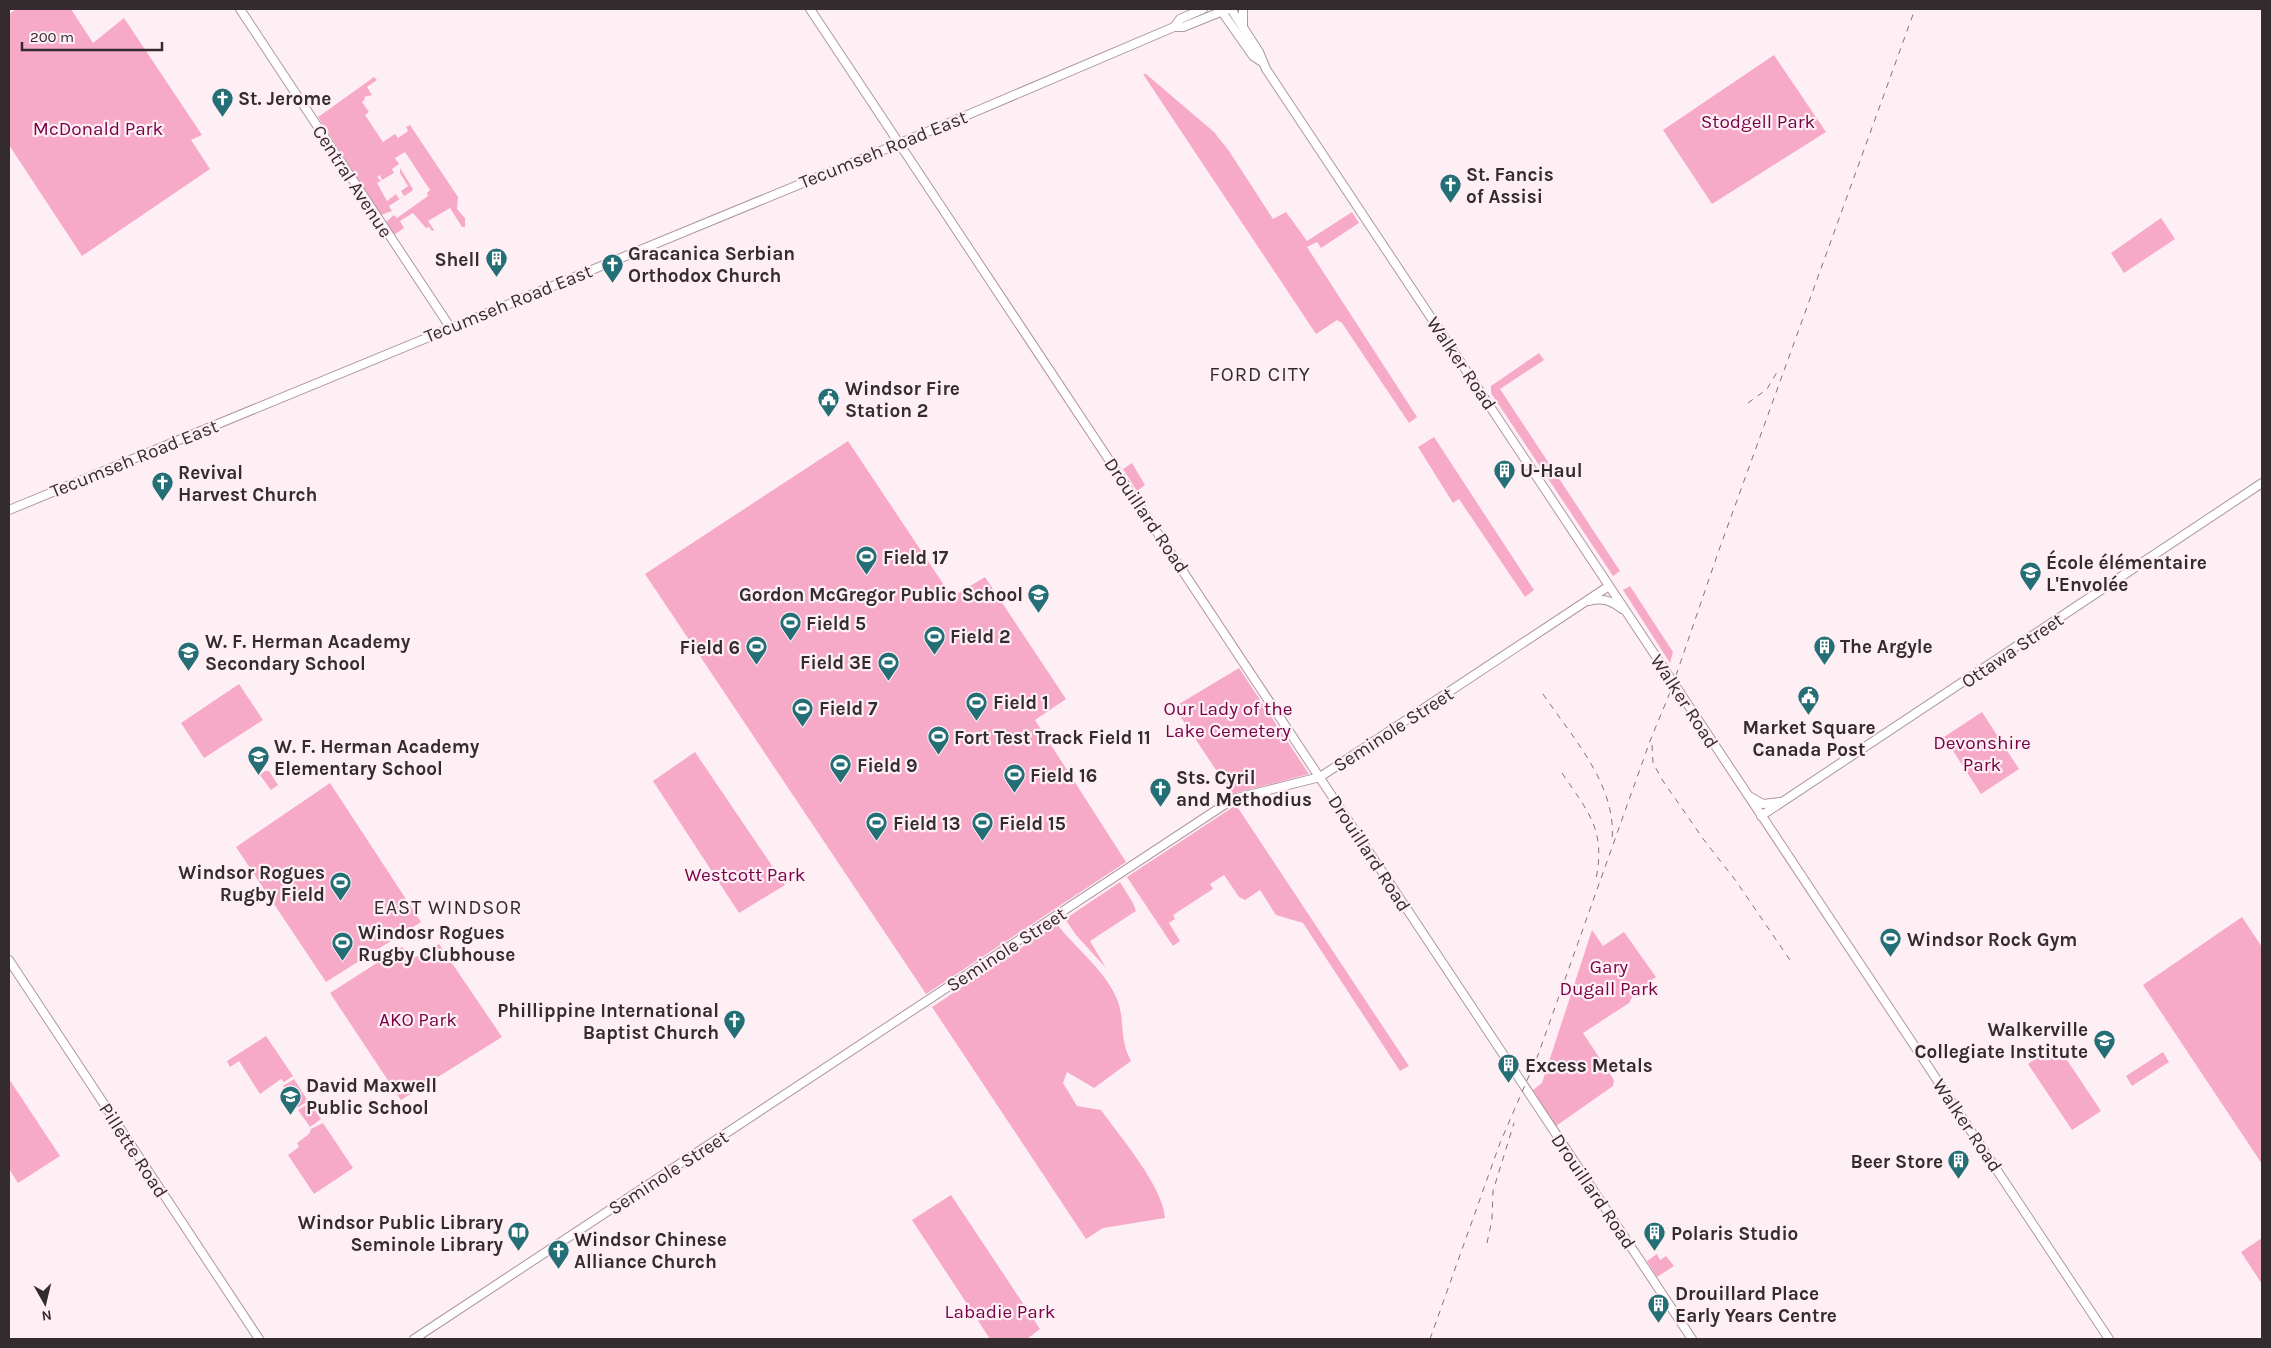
<svg xmlns="http://www.w3.org/2000/svg" width="2271" height="1348" font-family="Karla,sans-serif">
	<style>
		.green { fill: #f7a9c8 }
		.lines { fill: none; stroke-linecap: round; stroke-linejoin: round }
		.secondary-casing { stroke: #ae979f; stroke-width: 10 }
		.secondary { stroke: #fff; stroke-width: 8 }
		.rail { stroke: #7f7478; stroke-width: 1; stroke-dasharray: 6 6; stroke-linecap: butt }
		.labels { text-anchor: middle; stroke-width: 4.5; stroke-linejoin: round; paint-order: stroke }
		.poi-label { font-size: 19px; font-weight: bold; fill: #342b2e; stroke: #feeff5; text-anchor: start }
		.park-label { font-size: 19px; fill: #780046; stroke: #feeff5 }
		.street-label { font-size: 19px; fill: #342b2e; stroke: #feeff5 }
		.neighbourhood-label { font-size: 20px; letter-spacing: 1px; fill: #342b2e; stroke: #feeff5 }
	</style>
	<rect width="100%" height="100%" fill="#feeff5"/>
	<path class="green" d="M16,9h55l22,34 31,-25 78,117 -11,5 19,29 -128,87 -73,-111v-131z
		M1774,55l52,77 -114,72 -49,-74z
		M1143,74h3l68,58 15,19 44,68 13,-7 21,29 45,-29 7,11 -38,25 -4,-6 -10,5 110,170 -8,6 -67,-100 -5,-3 -21,14z
		M374,77l3,3 -10,7 5,8 -8,2 1,2 -3,3 7,10 -4,3 18,27 12,-8 3,4 10,-7 -2,-4 4,-2 48,72 -1,12 8,9v9h-3l-12,-19 -22,13 6,9 -2,1 -3,-4 -3,1 -13,-15 -13,8 4,7 -10,7 -8,-13 8,-7 3,3 31,-22 -1,-3 3,-3 -25,-38 -10,6 4,6 -7,5 2,4 -12,7 -2,-5 -3,2 4,4 -4,2 10,18 9,-7 3,5 5,-3 -3,-5 7,-5 -8,-13v-5l13,21 -1,2 -23,15 3,5 -11,4 -61,-95 -2,-3 3,-2z
		M2161,218l14,21 -51,34 -13,-20z
		M1539,353l5,7 -44,29 120,182 -7,5 -122,-183v-7z
		M1434,437l100,153 -9,7 -66,-98 -6,4 -35,-56z
		M848,441l104,156 33,-20 81,122 -31,21 91,142 -200,132 -281,-420z
		M1132,463l13,22 -8,6 -14,-22z
		M1630,586l43,66 -3,11 -47,-73z
		M1239,668l70,106 -77,20 -58,-87z
		M239,684l24,36 -59,38 -23,-35z
		M1982,712l37,57 -38,25 -37,-57z
		M695,752l90,133 -46,28 -86,-132z
		M265,771h4l9,14 -7,5 -11,-15z
		M330,783l91,139 -95,60 -90,-135z
		M1236,805l173,261 -9,5 -97,-148 -27,-8 -16,-25 -15,10 -6,-3 -15,-22 -14,9 3,5 -40,26 2,4 -6,4 11,18 -7,5 -46,-69z
		M1120,882l13,21 3,8 -46,30 16,27 -30,-33 -11,-16z
		M2242,917l20,30v217l-119,-179z
		M1057,924c18,24 47,45 59,73 10,21 2,40 15,64l-37,27 -27,-16 -4,11 14,23 24,4c19,27 62,76 64,108l-62,10 -17,11 -154,-232z
		M1592,930l11,16 21,-14 32,45 -21,15 -6,11 -46,30 31,47 -1,6 -57,40 -23,-36 9,-7z
		M439,944l63,93 -101,63 -71,-107 72,-46 10,12z
		M266,1036l27,40 -9,6 -3,-3 -21,15 -21,-33 -9,6 -3,-6z
		M2057,1045l44,66 -29,19 -44,-66z
		M2163,1052l6,10 -37,24 -6,-10z
		M9,1079l51,77 -42,27 -9,-14z
		M294,1079l14,22 -11,7 -14,-22z
		M310,1103l11,16 -11,8 -12,-17z
		M323,1123l30,45 -39,26 -26,-39 11,-8 -2,-4 12,-9 2,-5z
		M951,1195l89,134 -13,10h-37l-78,-119z
		M2262,1238v46l-21,-32z
		M1657,1254l3,6 6,-4 8,10 -17,11 -10,-16z"/>
	<g class="lines">
		<defs>
			<path id="secondary" d="M240,9l210,318
				M810,9l882,1330
				M1220,9l33,47 9,6
				M1231,9l28,43 7,17 843,1270
				M1243,9v17
				M1174,27l6,-8 23,-10
				M9,510l942,-388 223,-95h9l45,-18
				M1589,601c13,-4 23,0 33,8
				M1749,796l14,8 17,-2
				M1761,816l501,-333
				M9,960l250,379
				M414,1339l819,-540 87,-22 289,-191"/>
		</defs>
		<use href="#secondary" class="secondary-casing"/>
		<use href="#secondary" class="secondary"/>
		<path class="rail" d="M1748,403l19,-14 10,-17
			M1543,694c29,43 74,91 69,146
			M1652,745l1,18 10,18 41,59 32,41 56,82
			M1562,773c26,39 44,56 34,106
			M1487,1243l5,-23 1,-29 21,-68
			M1430,1339l70,-196 38,-88 112,-314 21,-51 48,-140 196,-541"/>
	</g>
	<defs>
		<symbol id="church-pin" viewBox="-11 -11 22 30"><path d="M0 17L-7.5 6A9.5 9.5 0 1 1 7.5 6Z" fill="#246e76" stroke="#feeff5"/><path d="M-1.2-6h2.4v3.5h3.3v2.4h-3.3V6h-2.4V-.1h-3.3v-2.4h3.3Z" fill="#fff"/></symbol>
		<symbol id="building-pin" viewBox="-11 -11 22 30"><path d="M0 17L-7.5 6A9.5 9.5 0 1 1 7.5 6Z" fill="#246e76" stroke="#feeff5"/><path d="M-4-6H4V6H1V3H-1V6H-4ZM-2.5-4.3h1.7v1.8h-1.7ZM.8-4.3h1.7v1.8H.8ZM-2.5-1h1.7V.8h-1.7ZM.8-1h1.7V.8H.8Z" fill="#fff"/></symbol>
		<symbol id="civic-pin" viewBox="-11 -11 22 30"><path d="M0 17L-7.5 6A9.5 9.5 0 1 1 7.5 6Z" fill="#246e76" stroke="#feeff5"/><path d="M-.6-6.5H3V-4.5H.6V-3L4-1V1h2V6H-6V1h2V-1L-.6-3ZM-1.2 2.5V6h2.4V2.5Z" fill="#fff"/></symbol>
		<symbol id="stadium-pin" viewBox="-11 -11 22 30"><path d="M0 17L-7.5 6A9.5 9.5 0 1 1 7.5 6Z" fill="#246e76" stroke="#feeff5"/><path d="M0-5a6.5 5 0 1 0 0 10a6.5 5 0 1 0 0-10ZM-3.5-1.8h7v3.6h-7Z" fill="#fff"/></symbol>
		<symbol id="school-pin" viewBox="-11 -11 22 30"><path d="M0 17L-7.5 6A9.5 9.5 0 1 1 7.5 6Z" fill="#246e76" stroke="#feeff5"/><path d="M0-5L7-2L0 1L-7-2ZM-4 1L0 2.5L4 1V4Q0 6-4 4Z" fill="#fff"/></symbol>
		<symbol id="library-pin" viewBox="-11 -11 22 30"><path d="M0 17L-7.5 6A9.5 9.5 0 1 1 7.5 6Z" fill="#246e76" stroke="#feeff5"/><path d="M-6-4Q-3-5.5-.7-3.5V5Q-3 3-6 4ZM6-4Q3-5.5 .7-3.5V5Q3 3 6 4Z" fill="#fff"/></symbol>
	</defs>
	<g fill-rule="evenodd">
		<use href="#church-pin" x="210" y="86" width="25" height="34"/>
		<use href="#church-pin" x="1438" y="172" width="25" height="34"/>
		<use href="#building-pin" x="484" y="246" width="25" height="34"/>
		<use href="#church-pin" x="600" y="252" width="25" height="34"/>
		<use href="#civic-pin" x="816" y="386" width="25" height="34"/>
		<use href="#building-pin" x="1492" y="458" width="25" height="34"/>
		<use href="#church-pin" x="150" y="470" width="25" height="34"/>
		<use href="#stadium-pin" x="854" y="544" width="25" height="34"/>
		<use href="#school-pin" x="2018" y="560" width="25" height="34"/>
		<use href="#school-pin" x="1026" y="582" width="25" height="34"/>
		<use href="#stadium-pin" x="778" y="610" width="25" height="34"/>
		<use href="#stadium-pin" x="922" y="624" width="25" height="34"/>
		<use href="#building-pin" x="1812" y="634" width="25" height="34"/>
		<use href="#stadium-pin" x="744" y="634" width="25" height="34"/>
		<use href="#school-pin" x="176" y="640" width="25" height="34"/>
		<use href="#stadium-pin" x="876" y="650" width="25" height="34"/>
		<use href="#civic-pin" x="1796" y="684" width="25" height="34"/>
		<use href="#stadium-pin" x="964" y="690" width="25" height="34"/>
		<use href="#stadium-pin" x="790" y="696" width="25" height="34"/>
		<use href="#stadium-pin" x="926" y="724" width="25" height="34"/>
		<use href="#school-pin" x="246" y="744" width="25" height="34"/>
		<use href="#stadium-pin" x="828" y="752" width="25" height="34"/>
		<use href="#stadium-pin" x="1002" y="762" width="25" height="34"/>
		<use href="#church-pin" x="1148" y="776" width="25" height="34"/>
		<use href="#stadium-pin" x="864" y="810" width="25" height="34"/>
		<use href="#stadium-pin" x="970" y="810" width="25" height="34"/>
		<use href="#stadium-pin" x="328" y="870" width="25" height="34"/>
		<use href="#stadium-pin" x="1878" y="926" width="25" height="34"/>
		<use href="#stadium-pin" x="330" y="930" width="25" height="34"/>
		<use href="#church-pin" x="722" y="1008" width="25" height="34"/>
		<use href="#school-pin" x="2092" y="1028" width="25" height="34"/>
		<use href="#building-pin" x="1496" y="1052" width="25" height="34"/>
		<use href="#school-pin" x="278" y="1084" width="25" height="34"/>
		<use href="#building-pin" x="1946" y="1148" width="25" height="34"/>
		<use href="#library-pin" x="506" y="1220" width="25" height="34"/>
		<use href="#building-pin" x="1642" y="1220" width="25" height="34"/>
		<use href="#church-pin" x="546" y="1238" width="25" height="34"/>
		<use href="#building-pin" x="1646" y="1292" width="25" height="34"/>
	</g>
	<g class="labels">
		<g class="poi-label">
			<text x="238" y="105">St. Jerome</text>
			<text x="1466" y="181">St. Fancis<tspan x="1466" dy="22">of Assisi</tspan></text>
			<text x="628" y="260">Gracanica Serbian<tspan x="628" dy="22">Orthodox Church</tspan></text>
			<text x="480" y="266" text-anchor="end">Shell</text>
			<text x="845" y="395">Windsor Fire<tspan x="845" dy="22">Station 2</tspan></text>
			<text x="1520" y="477">U-Haul</text>
			<text x="178" y="479">Revival<tspan x="178" dy="22">Harvest Church</tspan></text>
			<text x="883" y="564">Field 17</text>
			<text x="2046" y="569">École élémentaire<tspan x="2046" dy="22">L'Envolée</tspan></text>
			<text x="1023" y="601" text-anchor="end">Gordon McGregor Public School</text>
			<text x="806" y="630">Field 5</text>
			<text x="950" y="643">Field 2</text>
			<text x="205" y="648">W. F. Herman Academy<tspan x="205" dy="22">Secondary School</tspan></text>
			<text x="1840" y="653">The Argyle</text>
			<text x="740" y="654" text-anchor="end">Field 6</text>
			<text x="872" y="669" text-anchor="end">Field 3E</text>
			<text x="993" y="709">Field 1</text>
			<text x="819" y="715">Field 7</text>
			<text x="1809" y="734" text-anchor="middle">Market Square<tspan x="1809" dy="22">Canada Post</tspan></text>
			<text x="954" y="744">Fort Test Track Field 11</text>
			<text x="274" y="753">W. F. Herman Academy<tspan x="274" dy="22">Elementary School</tspan></text>
			<text x="857" y="772">Field 9</text>
			<text x="1030" y="782">Field 16</text>
			<text x="1176" y="784">Sts. Cyril<tspan x="1176" dy="22">and Methodius</tspan></text>
			<text x="893" y="830">Field 13</text>
			<text x="999" y="830">Field 15</text>
			<text x="325" y="879" text-anchor="end">Windsor Rogues<tspan x="325" dy="22">Rugby Field</tspan></text>
			<text x="358" y="939">Windosr Rogues<tspan x="358" dy="22">Rugby Clubhouse</tspan></text>
			<text x="1907" y="946">Windsor Rock Gym</text>
			<text x="719" y="1017" text-anchor="end">Phillippine International<tspan x="719" dy="22">Baptist Church</tspan></text>
			<text x="2088" y="1036" text-anchor="end">Walkerville<tspan x="2088" dy="22">Collegiate Institute</tspan></text>
			<text x="1525" y="1072">Excess Metals</text>
			<text x="306" y="1092">David Maxwell<tspan x="306" dy="22">Public School</tspan></text>
			<text x="1943" y="1168" text-anchor="end">Beer Store</text>
			<text x="503" y="1229" text-anchor="end">Windsor Public Library<tspan x="503" dy="22">Seminole Library</tspan></text>
			<text x="1671" y="1240">Polaris Studio</text>
			<text x="574" y="1246">Windsor Chinese<tspan x="574" dy="22">Alliance Church</tspan></text>
			<text x="1675" y="1300">Drouillard Place<tspan x="1675" dy="22">Early Years Centre</tspan></text>
		</g>
		<g class="park-label">
			<text x="1758" y="128">Stodgell Park</text>
			<text x="98" y="135">McDonald Park</text>
			<text x="1228" y="715">Our Lady of the<tspan x="1228" dy="22">Lake Cemetery</tspan></text>
			<text x="1982" y="749">Devonshire<tspan x="1982" dy="22">Park</tspan></text>
			<text x="745" y="881">Westcott Park</text>
			<text x="1609" y="973">Gary<tspan x="1609" dy="22">Dugall Park</tspan></text>
			<text x="418" y="1026">AKO Park</text>
			<text x="1000" y="1318">Labadie Park</text>
		</g>
		<g class="street-label">
			<text transform="translate(883 149) rotate(-22)" y="7">Tecumseh Road East</text>
			<text transform="translate(353 181) rotate(57)" y="7">Central Avenue</text>
			<text transform="translate(508 303) rotate(-22)" y="7">Tecumseh Road East</text>
			<text transform="translate(1462 363) rotate(56)" y="7">Walker Road</text>
			<text transform="translate(134 458) rotate(-22)" y="7">Tecumseh Road East</text>
			<text transform="translate(1147 515) rotate(56)" y="7">Drouillard Road</text>
			<text transform="translate(2012 650) rotate(-34)" y="7">Ottawa Street</text>
			<text transform="translate(1685 701) rotate(57)" y="7">Walker Road</text>
			<text transform="translate(1393 729) rotate(-33)" y="7">Seminole Street</text>
			<text transform="translate(1370 853) rotate(57)" y="7">Drouillard Road</text>
			<text transform="translate(1006 949) rotate(-33)" y="7">Seminole Street</text>
			<text transform="translate(1968 1125) rotate(56)" y="7">Walker Road</text>
			<text transform="translate(134 1150) rotate(57)" y="7">Pillette Road</text>
			<text transform="translate(668 1172) rotate(-33)" y="7">Seminole Street</text>
			<text transform="translate(1594 1191) rotate(56)" y="7">Drouillard Road</text>
		</g>
		<g class="neighbourhood-label">
			<text x="1260" y="381">FORD CITY</text>
			<text x="448" y="914">EAST WINDSOR</text>
		</g>
	</g>
	<rect width="2271" height="1348" fill="none" stroke="#342b2e" stroke-width="20"/>
	<g transform="translate(45 1303) rotate(172)" stroke="#feeff5" stroke-width="4" paint-order="stroke">
	<path d="M0-4L9 19L0 12L-9 19Z" fill="#342b2e"/>
	<text y="-8" font-size="14" font-weight="bold" text-anchor="middle" fill="#342b2e">N</text>
	</g>
	<path d="M22 42v8h140v-8" fill="none" stroke="#342b2e" stroke-width="2.5"/>
	<text x="30" y="42" font-size="15" fill="#342b2e" stroke="#feeff5" stroke-width="4" paint-order="stroke">200 m</text>
</svg>
